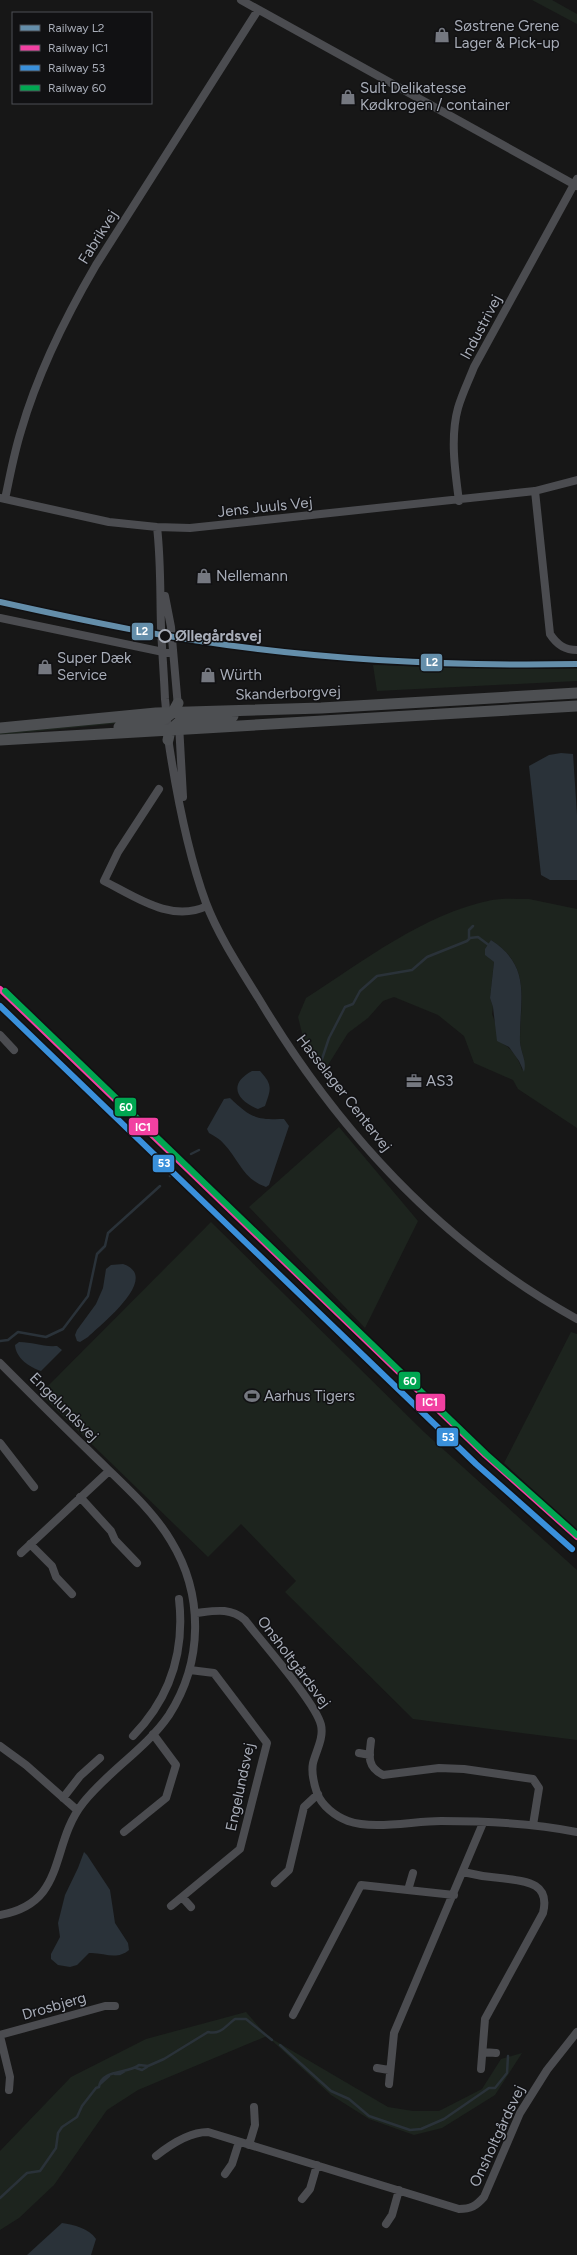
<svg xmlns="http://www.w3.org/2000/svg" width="577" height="2255" font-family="Figtree,sans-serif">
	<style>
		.green { fill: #1d241e; fill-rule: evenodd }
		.water { fill: #2a3239 }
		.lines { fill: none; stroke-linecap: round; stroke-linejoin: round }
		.stream { stroke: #2a3239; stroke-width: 2.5 }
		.minor { stroke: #4b4c50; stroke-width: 8 }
		.major { stroke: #4d4f52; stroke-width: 11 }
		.rail-1-casing { stroke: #111113; stroke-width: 9 }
		.rail-2-casing { stroke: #111113; stroke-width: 9 }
		.rail-3-casing { stroke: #111113; stroke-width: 9 }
		.rail-4-casing { stroke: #111113; stroke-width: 9 }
		.rail-1 { stroke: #648eaa; stroke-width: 6 }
		.rail-2 { stroke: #f240a1; stroke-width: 6 }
		.rail-3 { stroke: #3a90db; stroke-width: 6 }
		.rail-4 { stroke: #00a651; stroke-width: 6 }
		.stop-dot { fill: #111113; stroke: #a8adb8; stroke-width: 2 }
		.labels { text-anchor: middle; stroke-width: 3; stroke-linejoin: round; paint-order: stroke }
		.poi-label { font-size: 15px; fill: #a8adb8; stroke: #111113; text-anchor: start }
		.street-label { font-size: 15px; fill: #a8adb8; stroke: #111113 }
		.stop-label { font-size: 15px; font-weight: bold; fill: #a8adb8; stroke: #111113; text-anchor: start }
		.line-badge { stroke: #111113; stroke-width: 1.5 }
		.badge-label { font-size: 11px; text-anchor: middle; font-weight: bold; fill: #fff }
	</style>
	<rect width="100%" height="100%" fill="#171717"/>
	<path class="green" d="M532,0h20l25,14v10z
		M373,665l168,4 36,-1v13l-200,10z
		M141,719v2l-141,14v-3z
		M529,899l48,10v219l-59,-39 -5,-9 -39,-17 -10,-27 -26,-21 -44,-18 -11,4 -15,17 -20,15 -25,40 -19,-32 -6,-24 8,-19c58,-37 117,-84 186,-98 12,-2 25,-1 37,-1zM491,940c41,26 29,60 29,101 1,13 7,18 2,29 -2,-9 -10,-22 -19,-26l-11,-30 1,-7 -3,-9 4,-36 -5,-4z
		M339,1127l79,94 -53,107 -116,-121z
		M211,1222l213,210 153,138v170l-164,-21 -128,-127 11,-11 -55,-57 -33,33 -168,-163z
		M571,1332l6,2v197l-73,-68z
		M246,2012l21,24 121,71 25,4h26l43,-22 19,-30 21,-6 -27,42 -53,33 -28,7 -45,-16 -38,-24 -64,-59 -129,54 -31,20 -53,75 -35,33 -19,12v-79l71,-74 75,-38z"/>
	<path class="water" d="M561,753l12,1 4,61v65h-27l-9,-5 -12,-109 20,-11z
		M491,940c42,27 28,60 29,102 1,11 7,19 4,30l-5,-11 -10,-14 -12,-6 -4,-34 -3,-9 4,-36 -9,-7v-6z
		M252,1071h8c13,14 11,18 5,35l-7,3c-22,-9 -30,-25 -6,-38z
		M230,1098c20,19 25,22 54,21l5,7 -20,59 -3,2c-23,-8 -27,-27 -42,-43 -4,-5 -10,-8 -15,-11l-2,-4 17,-30z
		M123,1264c39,13 -23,61 -35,73l-8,5 -3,-1 -2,-6 2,-5 19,-26 7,-16 3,-19 5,-4z
		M19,1342c14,0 23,5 38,4l5,4 -21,21c-12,-4 -25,-13 -26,-26z
		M84,1852l3,3 23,35 5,33 13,20 1,7c-13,11 -25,2 -40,3l-12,12 -7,2 -12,-2 -7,-6v-5l9,-17 -2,-14 7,-28 13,-27z
		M62,2223c12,2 27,5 34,16l-5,16h-64z"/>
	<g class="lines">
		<path class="stream" d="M469,938v-8l4,-4
			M322,1059l7,-21 16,-31 8,-3 7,-13 17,-15 35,-6 15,-13 40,-16 3,-3 8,-1 12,9
			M191,1154l8,-4
			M170,1176l2,-2
			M0,1341l8,-1 10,-8 28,5 17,-8 25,-33 9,-42 8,-8 3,-13 52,-47
			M280,2045l51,46 18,8 20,17 41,14 11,-1 23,-10 45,-31h6l12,-15 1,-17
			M136,2068l6,2 5,-3
			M115,2074h5l5,-3
			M100,2084l9,-8
			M0,2198l27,-25 13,-2 16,-23 2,-15 4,-6 15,-10 5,-11 14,-18 3,-1c2,-18 30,-13 40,-22l9,1 16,-7 44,-27c13,3 17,-6 27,-13h11l26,21"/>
		<path class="minor" d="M241,0l336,186
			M535,491l15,143c7,11 15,16 27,16
			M0,498l109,24 48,5 33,1 345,-37 42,-11
			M5,499c5,-23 9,-46 16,-68 17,-59 44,-113 75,-166l162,-255
			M459,501c-4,-30 -9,-64 -1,-93 4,-14 11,-28 16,-41l103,-188
			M157,527c4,34 3,67 4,100 1,24 3,48 4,72 2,17 2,35 5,52 8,51 18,103 36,152 12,32 35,67 53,96 79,132 183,245 318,320
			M165,596l6,31 7,80
			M0,618l168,35
			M179,724l4,73
			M159,789l-41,63 -14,29c32,16 67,42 103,25
			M0,1035l14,15
			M0,1363c29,29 58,58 88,87 28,28 63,57 83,91 33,54 32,121 -2,174 -23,34 -61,56 -86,88 -34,43 -15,100 -83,112
			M0,1443l34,44
			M80,1497l31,34 4,9 22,23
			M30,1544l22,22 4,11 16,17
			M21,1553l88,-82
			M196,1613c18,-2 34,-6 49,7 16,21 71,83 76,105 3,13 -5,26 -8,38 -2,10 1,21 4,30 5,13 18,23 31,28 25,9 65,0 93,0 45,0 92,2 136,11
			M133,1736c37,-38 52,-84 46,-137
			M371,1741c-2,15 -4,26 12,34l56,-7 25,1 69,10 6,9 -6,37
			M0,1746l26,19 51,45
			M359,1753l11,2
			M63,1798l17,-22 20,-18
			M124,1832l42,-34 10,-33 -23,-31
			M463,1872c12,3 24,5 37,6 23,3 51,3 43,35l-58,106 -4,50
			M275,1883l14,-13 15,-63 14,-13
			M408,1890l5,-17
			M182,1897l9,10
			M171,1906l69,-57 27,-106 -53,-70 -24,-3
			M293,2015l68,-130 93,10
			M0,2035l105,-29h10
			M0,2036l10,41 -1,13
			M483,2052l13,1
			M377,2068l12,2
			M389,2084l5,-51 89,-210
			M249,2145l6,-20 -1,-18
			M156,2156c15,-12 33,-24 52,-24l251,77c12,0 17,-3 25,-12l36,-84 27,-43 30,-38
			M225,2174l7,-10 7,-22
			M302,2199l8,-10 7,-24
			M386,2224l6,-9 7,-25"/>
		<path class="major" d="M119,727c24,-4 48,1 59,-24
			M0,728l156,-15 165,-5 256,-15
			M0,740l577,-34
			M168,740l2,-10 9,-8 54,-6"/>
		<defs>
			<path id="rail-1" d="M0,602c85,19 171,37 258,47 106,13 212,17 319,15"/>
			<path id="rail-2" d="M0,989l485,466 92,82"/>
			<path id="rail-3" d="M0,1006l476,458 96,85"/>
			<path id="rail-4" d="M5,991l481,463 91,81"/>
		</defs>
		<use href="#rail-1" class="rail-1-casing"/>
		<use href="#rail-2" class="rail-2-casing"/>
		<use href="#rail-3" class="rail-3-casing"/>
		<use href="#rail-4" class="rail-4-casing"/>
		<use href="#rail-1" class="rail-1"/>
		<use href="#rail-2" class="rail-2"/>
		<use href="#rail-3" class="rail-3"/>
		<use href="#rail-4" class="rail-4"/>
	</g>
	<defs>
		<symbol id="shop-bare" viewBox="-9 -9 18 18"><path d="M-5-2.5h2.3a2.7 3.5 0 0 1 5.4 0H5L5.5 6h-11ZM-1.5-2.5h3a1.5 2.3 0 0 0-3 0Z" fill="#757880" stroke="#111113" stroke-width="2.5" paint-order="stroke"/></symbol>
		<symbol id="office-bare" viewBox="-9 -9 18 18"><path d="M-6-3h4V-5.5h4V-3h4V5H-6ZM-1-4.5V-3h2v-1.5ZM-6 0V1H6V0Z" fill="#757880" stroke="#111113" stroke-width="2.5" paint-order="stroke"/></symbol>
		<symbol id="stadium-bare" viewBox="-9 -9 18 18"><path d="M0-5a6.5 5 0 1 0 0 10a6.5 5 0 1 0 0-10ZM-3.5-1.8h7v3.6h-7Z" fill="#757880" stroke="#111113" stroke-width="2.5" paint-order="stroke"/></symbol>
	</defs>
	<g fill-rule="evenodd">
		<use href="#shop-bare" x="431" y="24" width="22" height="22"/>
		<use href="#shop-bare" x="337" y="86" width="22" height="22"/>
		<use href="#shop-bare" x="193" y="565" width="22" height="22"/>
		<use href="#shop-bare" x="34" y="656" width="22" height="22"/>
		<use href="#shop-bare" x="197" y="664" width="22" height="22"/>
		<use href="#office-bare" x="403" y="1070" width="22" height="22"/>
		<use href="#stadium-bare" x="241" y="1385" width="22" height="22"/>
	</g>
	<circle class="stop-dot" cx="165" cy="636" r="6"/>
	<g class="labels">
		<g class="poi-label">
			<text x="454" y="31">Søstrene Grene<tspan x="454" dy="17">Lager &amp; Pick-up</tspan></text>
			<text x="360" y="93">Sult Delikatesse<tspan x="360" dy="17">Kødkrogen / container</tspan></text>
			<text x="216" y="581">Nellemann</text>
			<text x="57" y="663">Super Dæk<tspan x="57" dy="17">Service</tspan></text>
			<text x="220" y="680">Würth</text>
			<text x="426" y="1086">AS3</text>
			<text x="264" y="1401">Aarhus Tigers</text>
		</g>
		<g class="street-label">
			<text transform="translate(98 237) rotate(-58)" y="5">Fabrikvej</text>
			<text transform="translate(481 327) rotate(-62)" y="5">Industrivej</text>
			<text transform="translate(265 507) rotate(-6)" y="5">Jens Juuls Vej</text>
			<text transform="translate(288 693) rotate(-2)" y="5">Skanderborgvej</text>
			<text transform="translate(344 1093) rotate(52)" y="5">Hasselager Centervej</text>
			<text transform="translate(64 1407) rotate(45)" y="5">Engelundsvej</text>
			<text transform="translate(294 1662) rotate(53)" y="5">Onsholtgårdsvej</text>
			<text transform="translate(240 1787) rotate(-78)" y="5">Engelundsvej</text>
			<text transform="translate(54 2006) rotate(-16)" y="5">Drosbjerg</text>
			<text transform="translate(497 2136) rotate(-65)" y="5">Onsholtgårdsvej</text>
		</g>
		<g class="stop-label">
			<text x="175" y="641">Øllegårdsvej</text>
		</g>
	</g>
	<g class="line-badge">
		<rect x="131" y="622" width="23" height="19" rx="4" fill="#648eaa"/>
		<rect x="420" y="653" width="23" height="19" rx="4" fill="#648eaa"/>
		<rect x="114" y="1097" width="23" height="20" rx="4" fill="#00a651"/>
		<rect x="128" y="1117" width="31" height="19" rx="4" fill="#f240a1"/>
		<rect x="152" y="1154" width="23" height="19" rx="4" fill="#3a90db"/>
		<rect x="398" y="1371" width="23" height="19" rx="4" fill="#00a651"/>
		<rect x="415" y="1393" width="31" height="19" rx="4" fill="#f240a1"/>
		<rect x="436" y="1427" width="23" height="20" rx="4" fill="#3a90db"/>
	</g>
	<g class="badge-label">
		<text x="142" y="635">L2</text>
		<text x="432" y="666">L2</text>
		<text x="126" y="1111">60</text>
		<text x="143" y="1131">IC1</text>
		<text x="164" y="1167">53</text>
		<text x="410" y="1385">60</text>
		<text x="430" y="1406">IC1</text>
		<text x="448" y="1441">53</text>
	</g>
	<rect x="12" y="12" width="140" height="92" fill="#111113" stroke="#4d4f55"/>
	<rect x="20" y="25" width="20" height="6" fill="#648eaa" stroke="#4d4f55"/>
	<text x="48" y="32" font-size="12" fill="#a8adb8">Railway L2</text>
	<rect x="20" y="45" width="20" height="6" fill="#f240a1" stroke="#4d4f55"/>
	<text x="48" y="52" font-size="12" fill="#a8adb8">Railway IC1</text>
	<rect x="20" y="65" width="20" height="6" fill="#3a90db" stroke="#4d4f55"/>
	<text x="48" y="72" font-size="12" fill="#a8adb8">Railway 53</text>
	<rect x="20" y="85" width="20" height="6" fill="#00a651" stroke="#4d4f55"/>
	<text x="48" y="92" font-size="12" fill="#a8adb8">Railway 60</text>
</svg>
